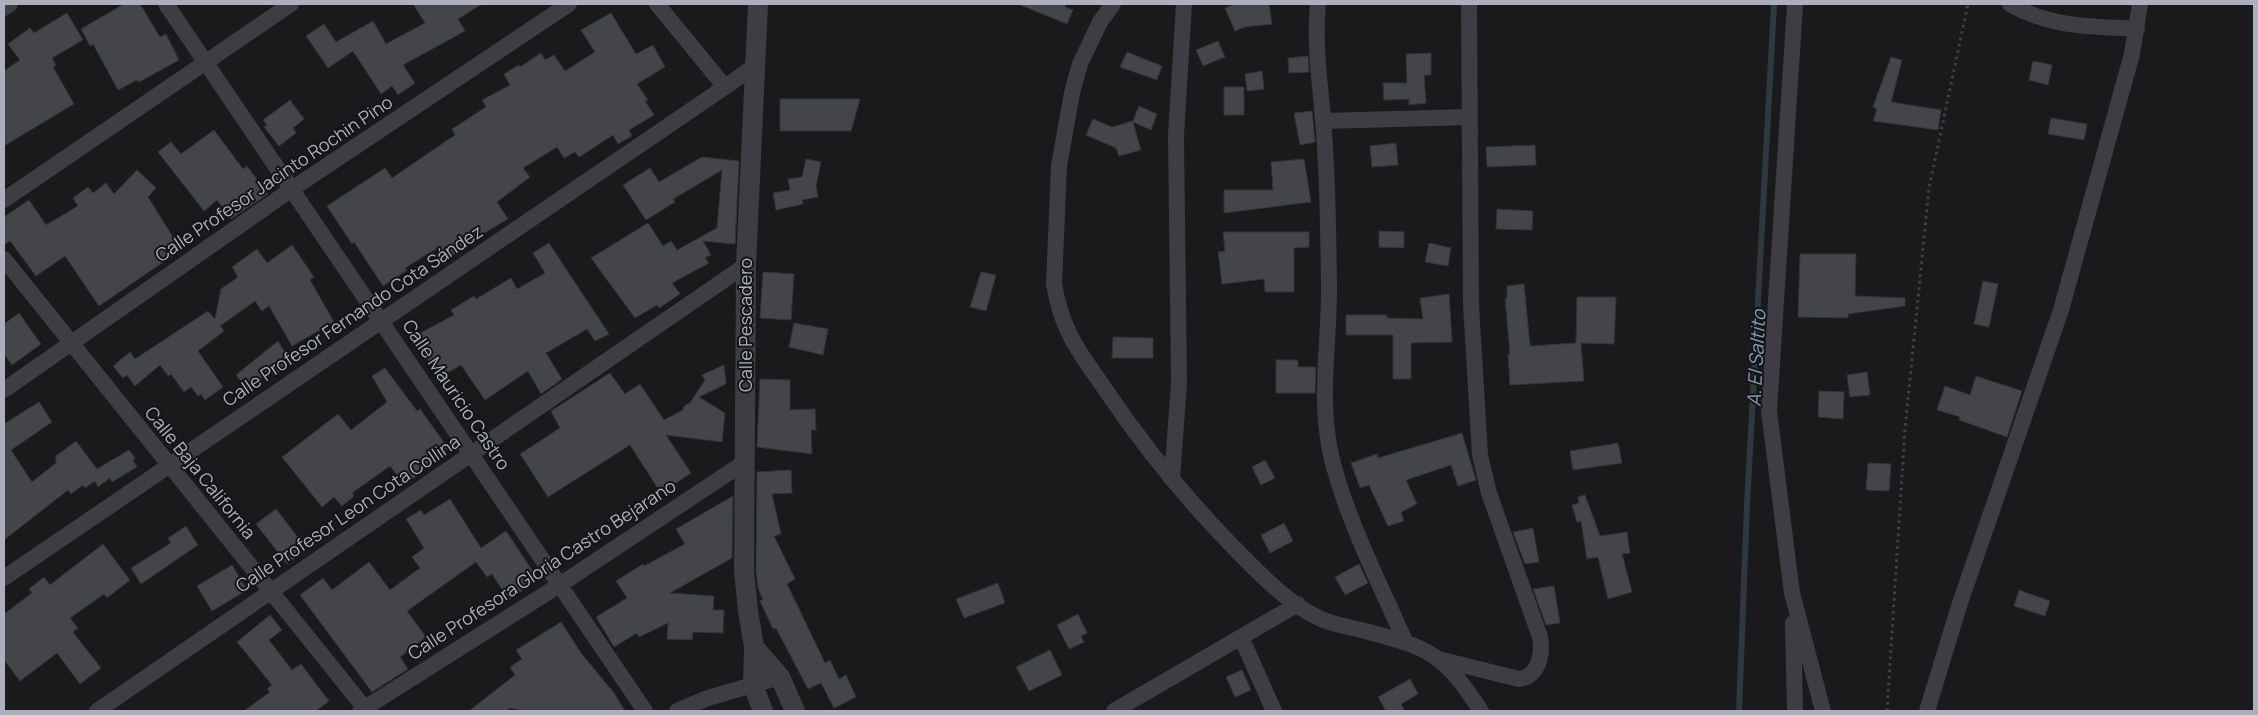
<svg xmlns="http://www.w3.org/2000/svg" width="2258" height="715" font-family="Manrope,sans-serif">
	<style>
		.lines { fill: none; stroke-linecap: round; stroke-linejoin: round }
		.stream { stroke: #2f3841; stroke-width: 6 }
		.building { fill: #444549; stroke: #343438 }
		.path { stroke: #404248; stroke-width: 3; stroke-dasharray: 2.5 4; stroke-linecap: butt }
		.minor { stroke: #3d3d43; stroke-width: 16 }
		.tertiary { stroke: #3d3d43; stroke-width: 20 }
		.labels { text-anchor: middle; stroke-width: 4; stroke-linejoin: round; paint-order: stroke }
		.street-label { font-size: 18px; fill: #acb0bc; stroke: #151517 }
		.water-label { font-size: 19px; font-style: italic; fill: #829bb8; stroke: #151517 }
	</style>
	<rect width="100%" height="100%" fill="#1a1a1c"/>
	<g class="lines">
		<path class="stream" d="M1739,711l8,-206 27,-501"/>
	</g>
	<path class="building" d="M124,4h16l20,33 6,-3 13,26 -40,22 -2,-2 -19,10 -25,-46 -3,2 -9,-17z
		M413,4h69l-24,15 7,12 -62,34 12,18 -17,12 -6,-9 -11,8 -28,-43 -25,17 -22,-32 18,-12 12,18 37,-21 13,23 39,-21z
		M1018,4h48l-1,3 8,3 -6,14z
		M1235,4h34l3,20 -27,3 -10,4 -10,-23z
		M67,13l16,27 -31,18 4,7 -3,2 21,37 -70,42v-75l16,-11 -12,-16 22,-16 4,5z
		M611,13l25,41 17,-9 12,22 -28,17 11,16 -3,1 9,14 -25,15 3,6 -14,8 -5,-9 -34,22 -4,-5 -11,6 -7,-11 -34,21 7,9 -33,25 11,17 -51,30 2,3 -14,7 -6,-12 -34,21 2,2 -24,16 -29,-44 -2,2 -25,-38 58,-38 7,10 63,-43 -3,-6 34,-22 -4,-7 28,-15 -6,-11 15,-9 1,2 21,-14 4,7 9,-5 11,16 30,-19 -14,-22z
		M1218,41l7,16 -22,9 -7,-16z
		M1127,52l35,14 -5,14 -37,-13z
		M1431,53v22h-7l2,28 -17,2v-6l-25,1 -1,-17h24l-1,-29z
		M1308,56l1,16 -20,1 -1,-15z
		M1891,57l11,3 -11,42 50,8 -3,20 -65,-9 4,-12 -4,-2z
		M2033,61l19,4 -4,20 -19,-5z
		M1262,71l2,18 -17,2 -2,-17z
		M1224,87h20v28h-20z
		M780,99h80l-9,32h-71z
		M290,100l14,19 -11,9 3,5 -17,13 -15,-19 3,-2 -4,-5z
		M1139,106l18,8 -6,16 -18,-8 8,28 -22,6 -3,-8 -30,-13 7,-16 19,8 21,-6z
		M1312,111l3,31 -15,3 -6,-32z
		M2051,118l36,6 -3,16 -36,-6z
		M214,130l29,39 4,-3 21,28 -37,25 -14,-19 -13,11 -46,-59 13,-10 10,12z
		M1396,143l2,22 -26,2 -2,-21z
		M1535,145l1,20 -49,2 -1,-20z
		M702,157l37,4 -4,83 -32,-3 8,14 -6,3 4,5 -37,20 8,11 -21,14 -2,-3 -22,13 -44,-60 57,-35 15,23 8,-5 6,9 40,-22 5,-58 -49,29 2,3 -29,18 -23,-35 27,-17 9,14z
		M806,159l15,3 -5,24 2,11 -16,3 1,4 -27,6 -3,-17 17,-3 -2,-11 14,-2z
		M1304,159l7,43 -87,11v-23h49l-2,-28z
		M137,170l19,18 -8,9 33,53 -82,56 -34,-50 -29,20 -26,-35 -6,4v-28l25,-17 17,25 32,-19 -5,-8 15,-11 5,6 13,-10 8,11z
		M1497,209l36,2 -1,19 -36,-1z
		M1379,231l25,1v16l-25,-1z
		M1223,232h86v15l-15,1v44h-29l-1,-13 -42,5 -4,-32 7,-1z
		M549,243l60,91 -14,7 -8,-12 -41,24 16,26 -21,15 -13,-23 -43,29 -24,-35 -23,13 -23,-42 39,-21 -3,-5 23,-14 2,3 35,-21 6,11 28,-16 -12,-20z
		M1429,243l22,5 -3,18 -23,-4z
		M292,245l22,32 -4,3 24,42 -42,24 -23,-40 -7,5 -7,-10 -35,25 4,5 -26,20 25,36 -18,13 -4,-6 -3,2 -7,-9 -7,5 -13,-18 -3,2 -8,-11 -25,21 -8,-11 -4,3 -10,-12 17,-14 5,7 73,-48 7,8 6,-30 17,-12 -6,-10 25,-18 10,14z
		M1800,254h56l-1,42 50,2v8l-57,8v4l-50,-1z
		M763,272l31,2 -3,46 -31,-2z
		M981,272l15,3 -10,36 -16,-4z
		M1983,281l15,3 -9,43 -15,-3z
		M1524,284l6,62 46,-3 1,-46h39l-2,47 -33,-1 3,38 -74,4 -2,-31h2l-5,-56h2v-12z
		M1449,294l3,48 -41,1v36h-18v-44h-47v-20h41v3l36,1 -3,-21z
		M19,313l22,31 -29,21 -8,-11v-30z
		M794,323l34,6 -5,26 -34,-8z
		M1113,337l40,1v20h-41z
		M278,341l14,23 -18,12 -4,-6 -22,19 -12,-14z
		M1276,360h22v7h18l-1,26h-39z
		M724,365l2,19 -27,13 26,16 -3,29 -56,-7 25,38 -30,20 -31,-48 -82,52 -28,-43 40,-26 -9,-17 59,-38 15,21 15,-10 24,36 19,-10 1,-4 6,-3 15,-23 -3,-5z
		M385,368l32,43 3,-2 28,39 -20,14 2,3 -25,20 -15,-19 -38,27 2,3 -12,10 -8,-9 -12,10 -40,-50 56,-43 13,16 36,-28 -15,-26z
		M1867,372l3,23 -20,2 -3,-22z
		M1976,376l46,15 -15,46 -48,-17 1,-3 -23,-7 8,-24 25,9z
		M760,379l30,1v30l25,-1 1,21h-5l1,24 -55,-7z
		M1819,391l25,1 -1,27 -25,-2z
		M39,402l13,20 -41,28 21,32 24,-19v-7l20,-15 21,28 32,-19 6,8 -2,2 4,7 -25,15 -2,-4 -12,9 -3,-6 -10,7 -2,-3 -12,9 -3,-4 -64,50v-116z
		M1462,433l14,47 -18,6 -7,-21 -45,15 11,24 -16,8 3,9 -16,5 -19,-41 -9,3 -9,-25 26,-9 1,4z
		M1618,443l4,20 -49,7 -3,-19z
		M1265,460l10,18 -14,7 -9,-18z
		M1868,463l23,1 -2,27 -23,-1z
		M791,470l1,23 -20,1 9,40 -7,2 21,43 -8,5 38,79 5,-3 9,19 7,-4 10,22 -22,11 -13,-25 -13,6 -32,-61 -3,1 -13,-28 3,-1 -5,-12 -2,-18 1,-98z
		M1585,495l15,41 27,-4 3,21 -8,1 10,38 -24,7 -10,-42 -11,2 -6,-38 -4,1 -5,-17 7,-2 -1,-6z
		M733,496l-1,62 -62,35 44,3 -1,14h11l-1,23 -30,-1 -1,8 -25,-1 1,-16 -29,14 -2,-4 -23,14 -18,-30 31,-19 -11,-17 27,-17 1,2 41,-22 -9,-15z
		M450,499l31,49 25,-17 32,48 -29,21 -17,-26 -5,3 -11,-15 -69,49 19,26 -26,20 8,12 -36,23 -72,-97 23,-17 9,12 37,-28 21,28 30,-22 -8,-11 12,-9 -18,-29 15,-9 3,5z
		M276,509l31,40 -20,15 -31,-40z
		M1284,523l9,18 -23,12 -9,-18z
		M186,526l12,19 -57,39 -10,-16 40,-25 -3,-5z
		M1533,528l6,34 -14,2 -12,-32z
		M103,544l27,36 -23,18 -3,-4 -34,24 8,10 -5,4 28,36 -21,16 -23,-31 -37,28 -16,-21v-46l28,-21 -3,-4 15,-12 6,8z
		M1359,564l9,19 -23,12 -10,-18z
		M232,565l15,25 -35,21 -15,-25z
		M998,583l7,20 -41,15 -8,-19z
		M1554,586l6,37 -14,2 -13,-36z
		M2019,590l31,11 -5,15 -31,-10z
		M1078,614l9,19 -6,3 3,6 -15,7 -12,-24z
		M270,615l12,15 -13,10 23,30 9,-6 28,37 -13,10h-72l26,-19 -3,-3 5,-4 -35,-43z
		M561,622l20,31 33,40 11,18h-101l-15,-3 -1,3h-39l46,-36 -5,-8 12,-8 -6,-9z
		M1050,650l12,25 -33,16 -13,-24z
		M1242,670l9,20 -16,7 -9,-20z
		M1410,679l8,15 -17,10 4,7h-19l-8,-14z"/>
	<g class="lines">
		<path class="path" d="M1887,711l18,-282 24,-241 39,-184"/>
		<path class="minor" d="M166,4l479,707
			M657,4l68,83 31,-22
			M1113,4l-13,18 -20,42 -8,29 -13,73 -5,118c3,17 7,32 14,47 9,20 24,39 37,58 41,61 87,117 139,169 22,22 48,48 77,61 13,6 30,8 44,12 65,17 78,22 116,80
			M1318,4c-4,39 2,77 5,116 5,54 5,109 6,162 1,59 -11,116 2,173 14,61 49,129 74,186
			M1795,4l-26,407 23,182 31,118
			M2010,4c41,24 81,22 127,25
			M4,8l6,-4
			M1323,121l146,-4
			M4,200l287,-196
			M4,259l363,452
			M4,390l288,-201 277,-185
			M1172,479l7,-96 -3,-248 8,-131
			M4,578l721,-491
			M1793,623l2,88
			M1241,637l33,74
			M1442,660l77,19c20,-3 24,-25 21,-42l-51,-144 -9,-38 -9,-150 -2,-301
			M97,711l649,-446
			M360,711l201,-127 184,-122
			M677,711l31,-13 72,-21
			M1114,711l184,-107
			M1927,711l33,-108 101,-293 71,-256 8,-50"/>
		<path class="tertiary" d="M758,4l-12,261 -2,306 4,40 6,36 -1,38 10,26
			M754,647l26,30 15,34"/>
	</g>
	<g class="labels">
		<g class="street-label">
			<text transform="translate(274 179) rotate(-34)" y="6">Calle Profesor Jacinto Rochin Pino</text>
			<text transform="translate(353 316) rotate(-34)" y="6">Calle Profesor Fernando Cota Sández</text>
			<text transform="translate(746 325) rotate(-90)" y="6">Calle Pescadero</text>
			<text transform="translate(456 395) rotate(56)" y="6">Calle Mauricio Castro</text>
			<text transform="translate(200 473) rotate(51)" y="6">Calle Baja California</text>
			<text transform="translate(348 514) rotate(-34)" y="6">Calle Profesor Leon Cota Collina</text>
			<text transform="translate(542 570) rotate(-33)" y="6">Calle Profesora Gloria Castro Bejarano</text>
		</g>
		<g class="water-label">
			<text transform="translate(1756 358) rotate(-87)" y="7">A. El Saltito</text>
		</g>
	</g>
	<rect width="2258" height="715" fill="none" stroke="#acb0bc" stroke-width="10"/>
</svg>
